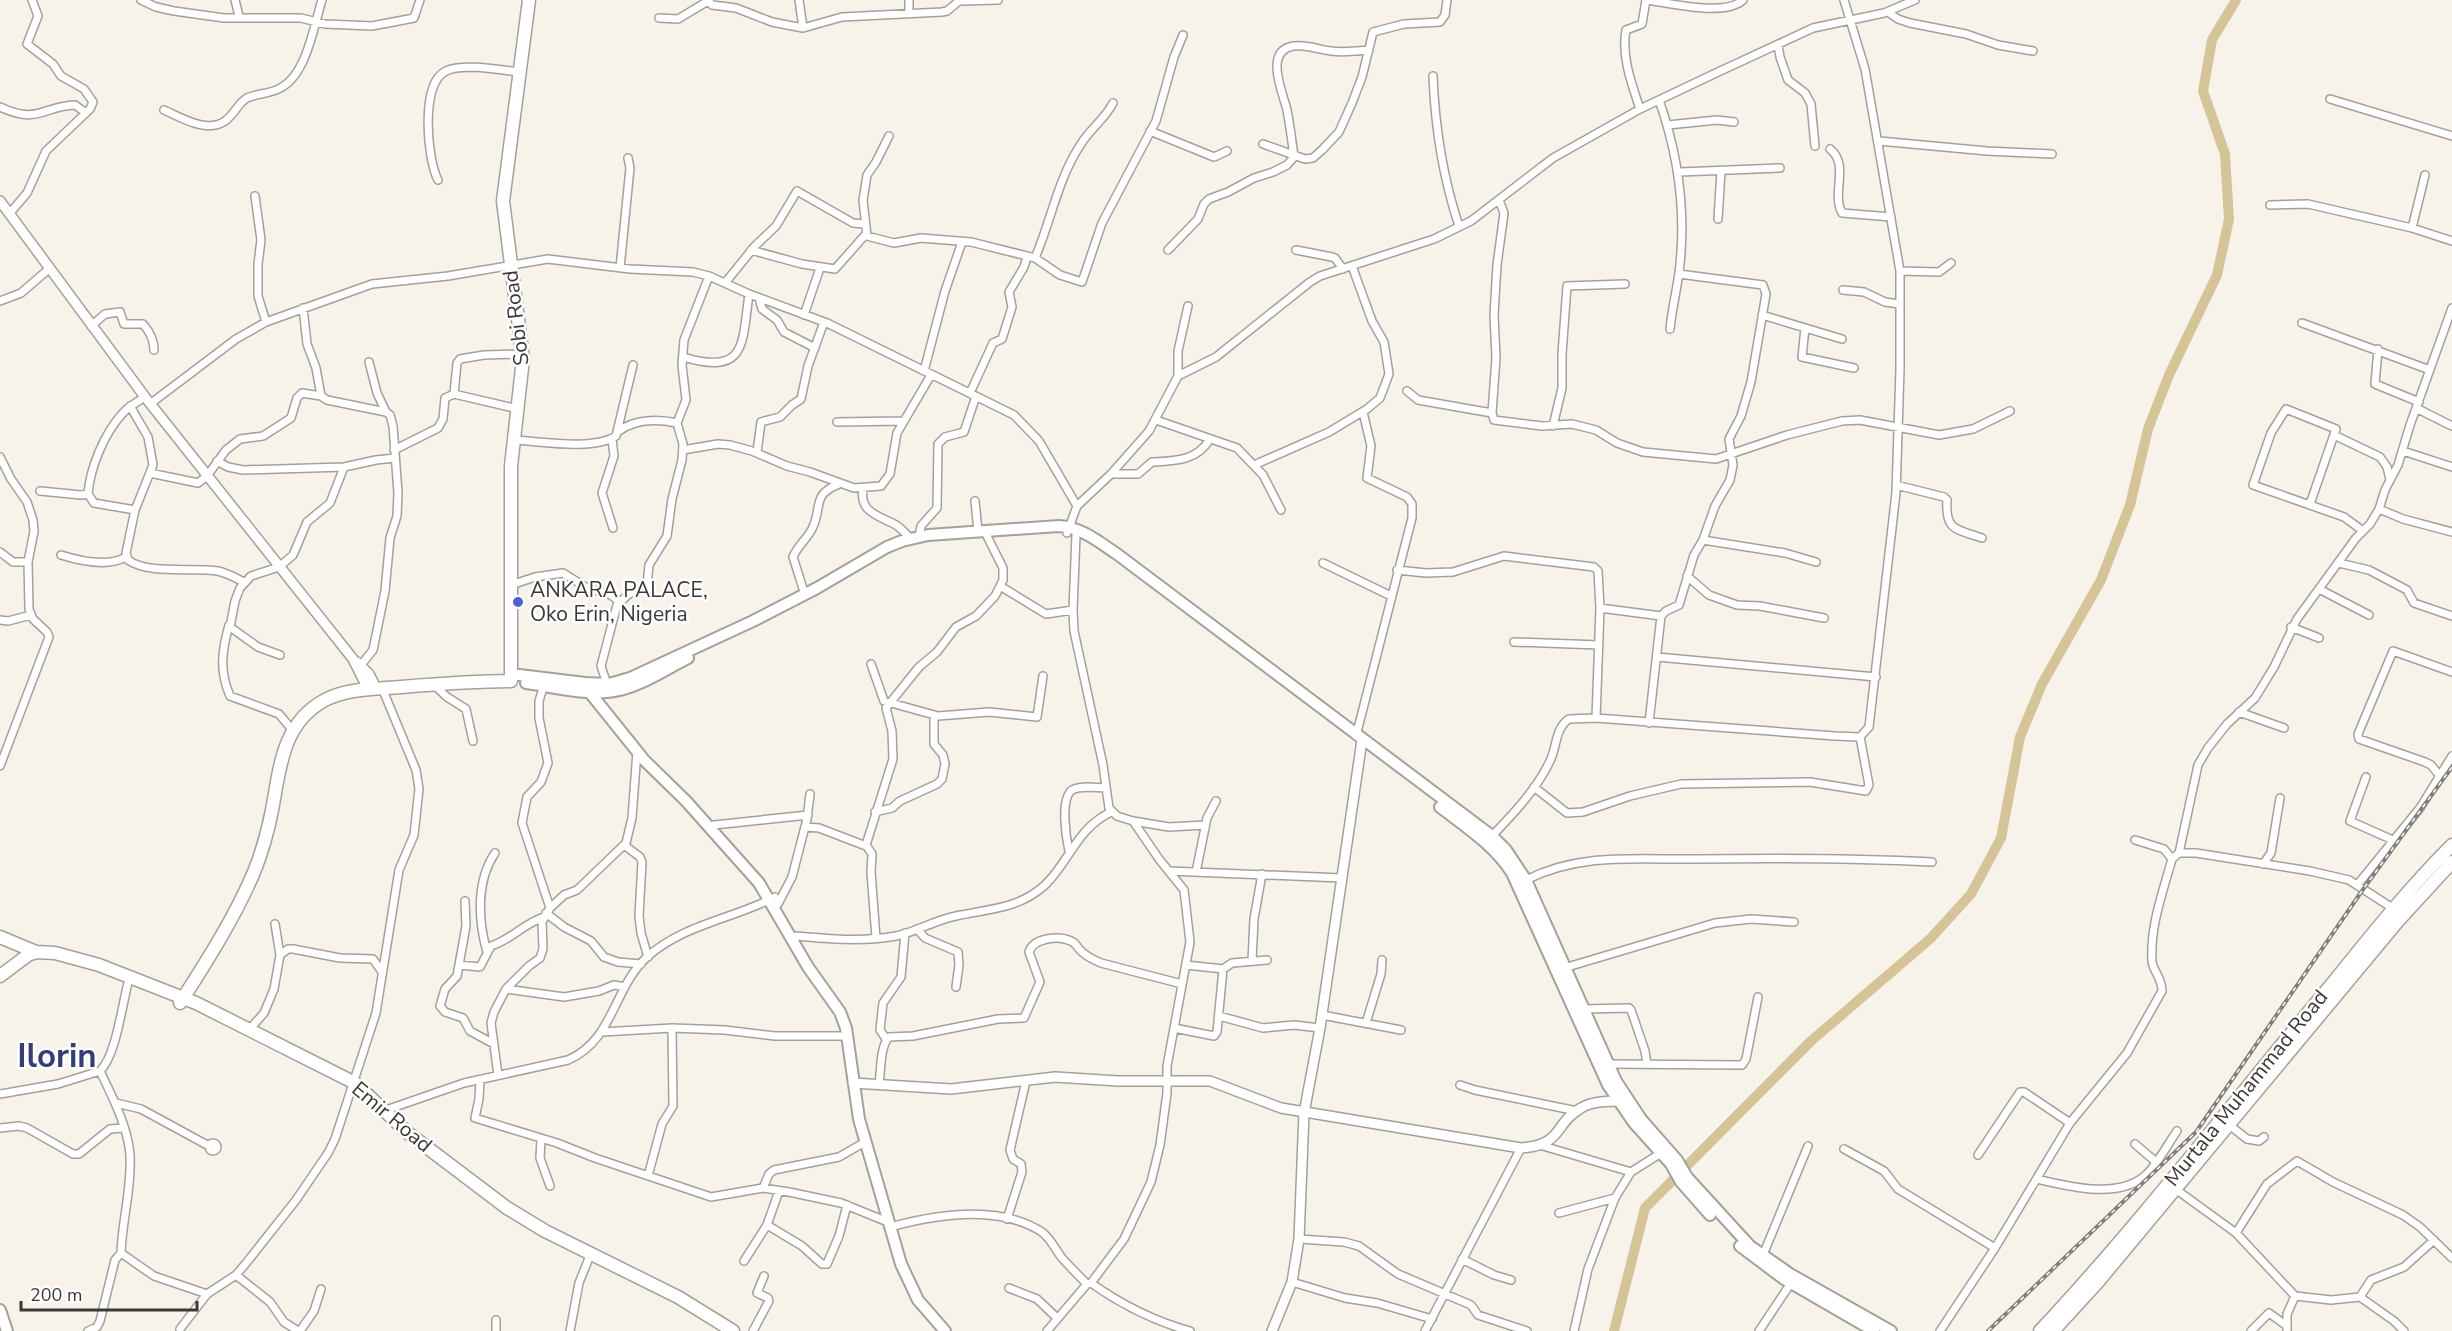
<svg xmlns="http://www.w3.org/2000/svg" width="2452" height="1331" font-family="'Nunito Sans',sans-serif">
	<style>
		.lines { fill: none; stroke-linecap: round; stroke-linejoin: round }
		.river { stroke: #d6c499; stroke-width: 10 }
		.minor-casing { stroke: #a4a199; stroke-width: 10 }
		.tertiary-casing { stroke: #a4a199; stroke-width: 12 }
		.primary-casing { stroke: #a4a199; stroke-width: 14 }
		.trunk-casing { stroke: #a4a199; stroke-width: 15 }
		.minor { stroke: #fff; stroke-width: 7 }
		.tertiary { stroke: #fff; stroke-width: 9 }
		.primary { stroke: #fff; stroke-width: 10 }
		.trunk { stroke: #fff; stroke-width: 12 }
		.rail-casing { stroke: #817f7a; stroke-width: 4 }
		.rail { stroke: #fff; stroke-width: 1.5; stroke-dasharray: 4.5; stroke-linecap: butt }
		.poi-dot { fill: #4d60d5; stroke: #fff; stroke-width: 2 }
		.labels { text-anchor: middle; stroke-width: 5; stroke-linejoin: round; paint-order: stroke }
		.street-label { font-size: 21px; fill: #3a3936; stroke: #fff }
		.poi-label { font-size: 21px; fill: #3a3936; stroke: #fff; text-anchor: start }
		.town-label { font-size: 33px; font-weight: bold; fill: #323e79; stroke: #fff }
	</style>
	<rect width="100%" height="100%" fill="#f7f3eb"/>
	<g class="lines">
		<path class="river" d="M1614,1331l31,-123 166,-167 119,-102 41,-45 30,-56 19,-101 22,-53 59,-104 29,-75 18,-76 21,-54 48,-100 12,-56 -4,-65 -22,-63 9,-51 24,-40"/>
		<defs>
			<path id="minor" d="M141,0l15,7 18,4 50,7h77l24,6 47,2 42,-8 6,-18
				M235,0l4,16
				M708,0l4,5 24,3 36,14 31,6 39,-11 100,-5 5,-1 12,-10 39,-1
				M799,0l4,28
				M909,0v13
				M1646,0c23,3 79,17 97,0
				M1888,12l10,7 12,4 56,11 32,11 35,6
				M659,18l19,1 30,-18
				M1778,45l2,12 8,23 17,13 6,11 4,42
				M1433,76c2,51 10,102 26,150
				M2330,99l122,37
				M1659,100c19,54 27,106 21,164 -2,22 -8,43 -10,65
				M0,107c39,18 42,-1 75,-2l11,8
				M1640,109c-8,-24 -19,-53 -14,-79l16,-6 4,-24
				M164,110c16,7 43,24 61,11 9,-6 13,-18 22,-23 11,-5 25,-4 35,-11 25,-14 32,-62 40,-87
				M1668,125l49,-5 17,2
				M1150,131l64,26 13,-6
				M889,136l-13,26 -9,13 -4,25 4,36 27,7 27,-5 50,4 64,16 25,17 22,7 20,-59 54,-102 18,-64 9,-22
				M1879,141l108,10 65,3
				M1263,144l42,15 8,-1 9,-8 17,-18 13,-29 10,-26 11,-45 31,-8 36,-2 5,-7 2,-15
				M1830,149c20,16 1,44 12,64l49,4
				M1680,172l100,-4
				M438,180c-11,-21 -18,-97 8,-109 17,-8 54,-1 73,1
				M255,196l6,44 -3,24v32l8,26
				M1499,200l5,13 -7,52 -3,50 2,43 -4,55 2,7 48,6 30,-2 24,6 21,13 26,9 73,7 71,-24 55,-14 18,-1 79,15 34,-6 37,-18
				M2270,205l38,-1 104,24 40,13
				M10,213l17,-20 19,-42 44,-42 3,-7 -9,-13 -23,-13 -8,-12 -26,-20 11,-28 -6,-16
				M1718,219l3,-48
				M2412,228l13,-53
				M751,250l51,14 33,5 31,-35
				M1168,250l30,-31 6,-15 5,-5 19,-7 26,-14 19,-6 14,-7 7,-8c-2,-16 -4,-31 -7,-47 -4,-17 -24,-60 7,-64 13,-2 25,4 37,5 12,2 26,0 38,-1
				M1296,250l36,7 3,1 8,11
				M1035,258c16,-37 23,-80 46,-114 9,-15 24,-25 32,-41
				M620,268l10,-100 -2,-10
				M1900,271l39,1 12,-9
				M725,283l30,-37 21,-20 21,-35 56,32 11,1
				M1843,290l21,2 21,10 14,2
				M759,298l3,11 15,11 7,12 31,16
				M0,301l21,-8 29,-25
				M303,308l4,36 9,24 5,28 6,4 59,12 4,3 3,11 5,67 -1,23 -7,22 -5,53 -12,59 -12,15
				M804,315l16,-47
				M1762,315l80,24
				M2302,323l128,47
				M91,326l14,-12 15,-2 4,12h19c7,8 11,16 11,26
				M1805,328l-3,29 52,11
				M2378,349l-3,35 44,18
				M683,357c64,19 59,-13 66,-63
				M369,362l8,31 9,19
				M924,371l21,-80 17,-49
				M1178,376v-25l10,-45
				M1407,391l11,9 74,13
				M970,393l23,-50 9,-4 10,-32 -3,-15 15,-25 3,-10
				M454,394l64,15
				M150,404l86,-65 30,-17 106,-38 76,-8 100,-17 82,10 63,3 16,4 40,18 78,29 187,92 25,26 38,65
				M130,406l18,31 5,28 -18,45 -9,43 2,7c21,15 65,7 90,11 9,2 18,7 26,11
				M2416,408l36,18
				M1156,420l81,28 26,27 18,35
				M837,422l66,-1
				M1553,426l9,-38v-34l5,-68 58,-2
				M619,431c16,-12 39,-12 58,-8
				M2334,435l46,22 7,10 3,13
				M612,439l2,17 -12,37 11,35
				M513,440c27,1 79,11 103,-4l17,-71
				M394,450l44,-22 5,-9 2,-21 9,-4 3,-31 3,-4 24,-4 39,-1
				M683,450l35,-6 12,1 22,6 35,15 23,6 44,16 27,-2 9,-12 7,-41 34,-58
				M2403,451l49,16
				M757,452l4,-30 19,-5 12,-12 9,-6 7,-33 16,-44
				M0,457l11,22 16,23 6,18 1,11 -6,31 1,47 4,10 14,13 2,5 -49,129
				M217,461l11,6 15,3 101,-3
				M1254,465l75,-33 38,-23 13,-11 9,-24 -5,-32 -12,-21 -20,-55
				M150,473l48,10 9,-7 19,-26 14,-11 23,-3 28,-18 6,-20 5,-5 19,3
				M1111,474h27l14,-12c23,-1 45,-1 58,-23
				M1896,485l48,12 3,3c-2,31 9,29 35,38
				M863,489c-4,24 17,27 33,36 6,4 10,9 15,14
				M40,491l41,4 7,-1
				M975,501l3,30
				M2310,504l26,-75 -50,-20 -15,24 -18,52 91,32 19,14
				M2379,509l24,10 49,13
				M135,510l-41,-7 -6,-9c2,-26 16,-60 34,-80 6,-7 15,-12 23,-17
				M1067,533l10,-27 34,-32 38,-43 29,-55 38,-19 94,-75 10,-6 114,-37 37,-18 82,-63 87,-49 76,-36 97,-45 71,-15 31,-13
				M919,537l2,-11 16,-18 1,-64 7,-7 19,-5 12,-36
				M1703,540l82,13 31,9
				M0,552l13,10h15
				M61,555c19,6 47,12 65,2
				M1323,563l68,33
				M2339,563l30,7 38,20 7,13 38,13
				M1397,570l29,3 27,-1 51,-16 90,11 4,4 2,37 -4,110
				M1687,576l22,19 28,10 23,1 64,12
				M511,585l24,-8 28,-4 24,15 22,6 10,7
				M1000,586l46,28 27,-4
				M2319,589l50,26
				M805,595l-12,-38c5,-12 14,-18 19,-28 11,-22 -1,-34 27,-45
				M1600,608l61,8 -12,107
				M1661,616l5,-5 13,-6 15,-50 9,-15 12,-34 15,-26 3,-15 -4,-26 12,-23 10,-34 15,-88 -3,-9 -84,-11
				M0,620l8,1 23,-6
				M229,625c-7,25 -10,46 1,71l49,18 10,12
				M2291,627l28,11
				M1514,642l85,3
				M280,655l-22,-8 -28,-20 5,-26 5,-13 11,-12 28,-9 14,-12 14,-33 23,-19 14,-36 32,-7 19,-2
				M1657,657l219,20
				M871,664l13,37 54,15 51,-4 48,5 6,-41
				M433,684l14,13 19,12 7,32
				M607,684l-6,-18 16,-61 12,-11 18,-8 2,-21 18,-29 5,-37 10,-39 1,-16 -6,-21 9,-23 -4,-35 2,-25 25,-64
				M544,685l-5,16v17l9,45 -7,19 -14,15 -5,26 28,85
				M2239,712l45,16
				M1356,736l56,-218v-14l-5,-7 -40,-19 4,-32 -8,-34
				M2439,775l-8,-10 -6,-3 -66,-23 -1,-5 35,-83 59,21
				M2366,777l-16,44 45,20
				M1534,787l33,26 16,-1 47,-16 51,-12 129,-2 56,9 3,-6 -9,-48
				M875,812l17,-4 8,-7 37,-17 5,-5 3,-15 -2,-9 -9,-11v-28
				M1133,821l36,6 36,-2
				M714,825l94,-10
				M805,827l14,1 47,18
				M1492,836c21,-22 45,-47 58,-75 7,-14 5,-33 19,-42l27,-1 239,18 25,1 9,-10 27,-234 4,-124v-98l-35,-202 -21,-69
				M2135,840l29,9 8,10
				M624,845l16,12 2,5 -3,54 2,17 7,24
				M1069,851c-3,-13 -9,-52 3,-61 9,-5 24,-2 34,-2
				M2179,853l19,-88 10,-17 19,-24 28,-26 19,-31 23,-48 59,-81 14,-14 9,-15 6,-19 13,-25 12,-40 42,-117
				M2263,864l8,-11 9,-55
				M1169,871l173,7
				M1196,872l11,-54 9,-17
				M1526,880c55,-28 112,-20 171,-21 79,-1 156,-1 235,3
				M2358,884l62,-76 32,-52
				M465,901l1,25 -9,50 -12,13 -5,17 5,6 18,6 7,13 24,13
				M778,904l14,-27 15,-58 3,-25
				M546,913l18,14 27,14 13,16 14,5 23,2
				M917,929l8,9 33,14 1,13 -3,22
				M796,936c33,3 66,6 100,0 20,-4 39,-16 60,-20 32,-7 63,-7 89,-31 25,-24 31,-56 66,-73
				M876,938l-5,-66 1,-18 -6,-9 27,-86 -1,-28 -6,-23 33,-41 18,-15 19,-25 20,-11 19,-20 8,-16v-12l-16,-32
				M487,952c-9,-32 -11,-71 8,-99
				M280,955l8,-6h5l47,9 33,1 9,13
				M1252,961l2,-42 8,-45
				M459,965l21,2 11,-21c18,-5 32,-22 53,-29
				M1564,968l151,-45 36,-4 43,3
				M1223,969l9,-6 35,-3
				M506,989l58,8 35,-6 15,-6 11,2
				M1583,1009l46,-1 2,2 14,41 2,13
				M1322,1015l79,15
				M1219,1016l44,12 31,-3 26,3
				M1366,1023l15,-49 1,-14
				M1174,1028l40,8 3,-4 6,-63 -37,-4
				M249,1030l15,-17 10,-24 6,-34 -5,-31
				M602,1032l70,-4 53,2 50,6h73
				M886,1039l-6,-9 3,-27 18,-26 4,-44
				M1607,1064l135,1 4,-6 12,-62
				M100,1071c12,25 28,56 30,84 2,33 -8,65 -9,98l33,23 53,18
				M498,1075l-7,-52 3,-11 12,-23 23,-23 11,-8 3,-9 -1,-27 8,-14 14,-13 13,-5 49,-47 6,-25 5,-67
				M480,1080l-1,19 -4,19 82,25 38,15 116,39 52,-9 26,4 52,11 47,19
				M879,1084c2,-13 1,-38 10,-47l24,-1 85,-17 26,-1 16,-36 -11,-30c4,-14 30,-17 42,-11 5,2 6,6 10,10 6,6 13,9 20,12l81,21
				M1460,1085l15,5 102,21
				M0,1094l58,-10 42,-13c16,-15 22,-66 28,-88
				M116,1103l25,6 68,37
				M383,1111l81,-28 104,-23c46,-20 45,-72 79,-103 37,-33 86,-38 128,-60
				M2228,1124l19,15 12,2 5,-4
				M0,1128l19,-2 8,2 46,26h6l31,-25 13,-1
				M541,1139l-1,19 10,28
				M209 1147a4 4 0 1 1 8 0a4 4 0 1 1-8 0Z
				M2135,1144l21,18
				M1543,1146l88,26 30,-19
				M1844,1149l40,22 14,18 97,59
				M1978,1155l42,-63h4l46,31
				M648,1176l14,-52 11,-18 -1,-78
				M2037,1179c33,8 85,21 111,-6 11,-12 20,-29 29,-42
				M763,1188l6,-14 5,-4 65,-13 26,-15
				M2174,1188l62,45 59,63 36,4 29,-3 34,24 10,10
				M1559,1213l56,-15 16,-26
				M1007,1219l15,-47 -1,-8 -8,-5 -3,-9 16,-69
				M767,1225l35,21 20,18h5l12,-28 8,-31
				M894,1226c45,-12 106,-21 148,6 9,7 13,17 20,26 8,9 17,18 25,26
				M2236,1233l31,-49 30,-23 36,21 70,33 17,12 32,31
				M1299,1239l45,3 15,4 39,28 73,31 7,10 49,16
				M1763,1255l45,-109
				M1462,1259l32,16 17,5
				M744,1261l23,-36 12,-34
				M236,1275l34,27 14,20 14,9
				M1292,1282l53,16 32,5 55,16
				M1091,1283c31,22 63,38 99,48
				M1009,1288l28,11 19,18
				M2360,1297l11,-17 33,-13 30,-27
				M180,1329l27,-35 29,-19 11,-13 49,-62 32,-47 7,-14 41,-126 23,-143 15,-35 5,-46 -3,-19 -34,-82
				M88,1331l9,-4 3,-6 15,-61 6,-7
				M300,1331l14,-20 7,-22
				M496,1331v-11
				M570,1331l9,-48 12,-30
				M753,1331l16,-30 -1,-3 -11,-5 7,-17
				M1047,1331l40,-47 4,-1 33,-44 27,-57 9,-37 7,-52v-27l23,-124 -6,-52 -25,-31 -26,-38 -16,-5 -8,-8 -6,-43 -29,-134 -1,-21 3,-75
				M1425,1331l96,-183
				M1574,1331l14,-62 27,-71
				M1759,1331l32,-48
				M1940,1331l55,-83 75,-125 57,-70 35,-62c0,-14 -9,-19 -10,-30 -2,-36 11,-69 20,-102l7,-6h17l114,18 39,9 45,29
				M2251,1331l18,-18 18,13
				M2287,1331v-17l8,-18"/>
			<path id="tertiary" d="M0,201l145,196 208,262 15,30
				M357,662l12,12 7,14
				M853,1083l98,6 104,-12 63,4h92l71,27 240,40c43,-3 32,-24 60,-40 11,-7 29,-7 42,-7
				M1272,1331l20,-49 7,-43 5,-126 16,-85 42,-288"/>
			<path id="primary" d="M511,674l74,9 24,1 21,-6 123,-57 64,-33 70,-41 15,-6 26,-6 131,-9c22,1 40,16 58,28l375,282 14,14 20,30 90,201 25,38 36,41 10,17 63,69 40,28 101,57
				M526,683c29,4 64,14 94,7 24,-6 46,-21 68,-32
				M587,689l57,71 42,41 73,82 49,84 32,45 6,16 13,91 42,145 17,36 27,31
				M1440,807c26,20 54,38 72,66l96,212 26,38 37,41 10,18 29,33
				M1740,1246l44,33 90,52
				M0,1310l7,21"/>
			<path id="trunk" d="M0,937l36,15
				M0,976l28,-21 8,-3 19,1 44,12 97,38 159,80 53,50 99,75 38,23 133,66 55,34
				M180,1003c27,-42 55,-86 74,-131 8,-20 14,-41 18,-62 8,-42 10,-87 53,-110 23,-12 51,-11 76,-13 36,-3 73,-6 110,-6v-215l12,-107 -20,-158 26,-201
				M2040,1331c104,-111 198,-235 296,-352 37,-46 74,-92 116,-134
				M2053,1331l44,-48 301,-362 54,-59"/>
		</defs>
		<use href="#minor" class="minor-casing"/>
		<use href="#tertiary" class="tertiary-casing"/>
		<use href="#primary" class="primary-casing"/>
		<use href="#trunk" class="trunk-casing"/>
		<use href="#minor" class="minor"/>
		<use href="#tertiary" class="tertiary"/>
		<use href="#primary" class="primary"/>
		<use href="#trunk" class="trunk"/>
		<defs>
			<path id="rail" d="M1988,1331l208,-199 168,-244 88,-121"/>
		</defs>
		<use href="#rail" class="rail-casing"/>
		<use href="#rail" class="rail"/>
	</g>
	<circle class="poi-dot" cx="518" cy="602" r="6"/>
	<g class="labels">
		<g class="street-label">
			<text transform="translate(516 318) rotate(-97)" y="7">Sobi Road</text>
			<text transform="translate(2246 1088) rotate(-51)" y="7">Murtala Muhammad Road</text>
			<text transform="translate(392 1117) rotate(40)" y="7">Emir Road</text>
		</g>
		<g class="poi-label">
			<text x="530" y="597">ANKARA PALACE,<tspan x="530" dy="24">Oko Erin, Nigeria</tspan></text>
		</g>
		<g class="town-label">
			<text x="57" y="1067">Ilorin</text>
		</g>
	</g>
	<path d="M21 1301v9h176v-9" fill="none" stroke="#3a3936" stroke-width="3"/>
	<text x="30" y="1301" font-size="18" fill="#3a3936" stroke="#ffffff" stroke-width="4.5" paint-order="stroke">200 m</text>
</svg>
